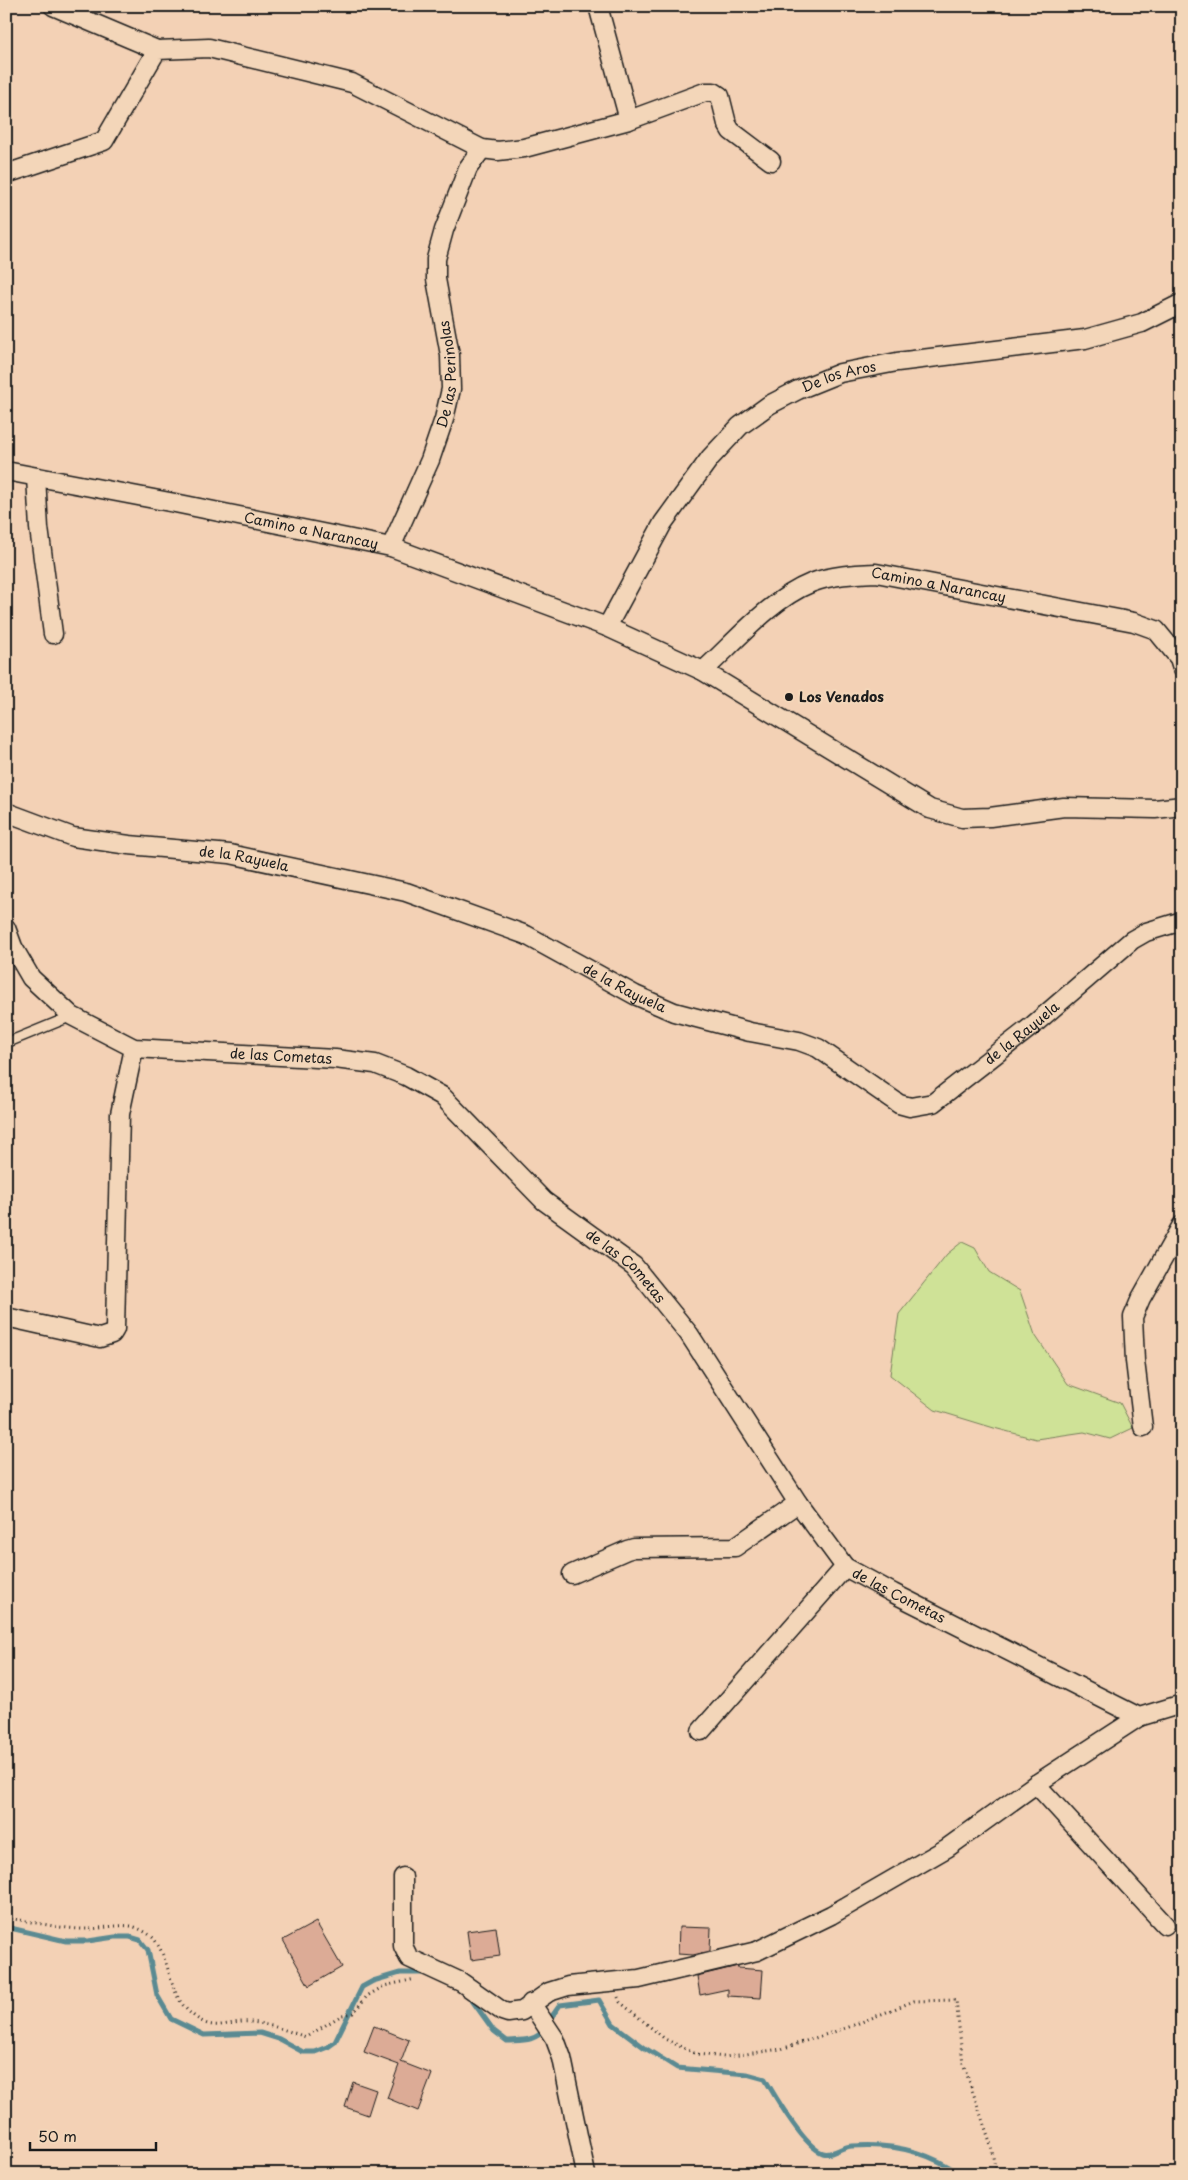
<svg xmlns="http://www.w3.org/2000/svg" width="1188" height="2180" font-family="'Playpen Sans',sans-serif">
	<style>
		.green { fill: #cfe297; stroke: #767f5a }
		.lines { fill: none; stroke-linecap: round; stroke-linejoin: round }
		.stream { stroke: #5a8a92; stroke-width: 5 }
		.building { fill: #dcab96; stroke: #1c1c1c }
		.service-casing { stroke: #1c1c1c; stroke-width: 12 }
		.minor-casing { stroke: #1c1c1c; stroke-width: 21 }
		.path { stroke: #1c1c1c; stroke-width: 3; stroke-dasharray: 1 4; stroke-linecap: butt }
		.service { stroke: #f3d6b9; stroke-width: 9 }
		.minor { stroke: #f3d6b9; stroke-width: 18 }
		.poi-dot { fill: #1c1c1c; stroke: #f3d6b9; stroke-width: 2 }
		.labels { text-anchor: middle; stroke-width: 4.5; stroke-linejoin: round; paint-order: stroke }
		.street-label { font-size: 14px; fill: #1c1c1c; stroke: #f3d6b9 }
		.poi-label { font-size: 14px; font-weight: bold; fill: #1c1c1c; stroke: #f3d6b9; text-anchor: start }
	</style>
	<rect width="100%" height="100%" fill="#f3d1b5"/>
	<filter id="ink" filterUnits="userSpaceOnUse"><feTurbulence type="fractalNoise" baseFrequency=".02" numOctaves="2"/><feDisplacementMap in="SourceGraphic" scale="10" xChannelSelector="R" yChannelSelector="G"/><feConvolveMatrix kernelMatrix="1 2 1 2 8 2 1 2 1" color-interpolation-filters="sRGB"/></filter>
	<g filter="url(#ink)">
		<path class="green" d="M962,1242l13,6 14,24 31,19 15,44 33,49 52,19 13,25 -23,11 -26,-7 -48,7 -42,-11 -59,-18 -45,-35 9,-61 48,-60z"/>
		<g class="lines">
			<path class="stream" d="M6,1927l60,14h22l27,-4h15l10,3 8,10 9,45 14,24 33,16 56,-2 19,6 24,13h12l13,-5 7,-5 27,-55 11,-6 27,-8h28
				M471,1999l23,32 13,10c13,-1 29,1 37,-12
				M548,2022l12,-17 39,-5 14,24 32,24 32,20 70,6 18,5c10,17 39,68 58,74 10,3 19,-7 29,-7 39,-3 76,5 108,28"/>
		</g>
		<path class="building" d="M316,1922l26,45 -33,19 -26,-46z
			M496,1927l4,29 -29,4 -4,-29z
			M679,1927l32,1 -1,23 -17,4 -15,-1z
			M738,1966v2l25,2 -2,28 -33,-2v-7l-28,6 -3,-19z
			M374,2026l35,14 -8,22 31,12 -14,37 -31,-13 12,-33 -35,-13z
			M353,2082l23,8 -8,25 -23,-8z"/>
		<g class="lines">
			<defs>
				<path id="service" d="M6,1043l66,-27"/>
				<g id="minor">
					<path d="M53,6l104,44"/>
					<path d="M598,6l31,114"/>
					<path d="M6,174l98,-33 53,-91 52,-2 143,35 130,66 16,2 26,-3 105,-28 76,-28h9l6,4 7,28 4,7 40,30"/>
					<path id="s1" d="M6,471l169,32 216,44 216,80 96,44 227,138 32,9 28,-1 74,-10 91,2 27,-3"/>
					<path d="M36,477l3,51 14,106"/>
					<path id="s2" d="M391,547l39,-87 14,-41 7,-30 -1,-34 -14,-76v-20l8,-29 24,-62 14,-19"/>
					<path id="s3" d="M607,627l56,-104 47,-65 30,-32 29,-21 29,-15 42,-17 57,-11 188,-23 57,-16 40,-20"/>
					<path id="s4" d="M703,671c32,-29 68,-72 108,-88 21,-8 43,-9 65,-10l258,49 22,8 23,28 3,10"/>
					<path id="s5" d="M6,812l67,25 56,8 101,9 176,38 120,43 109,60 39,17 76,20 49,9 19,7 81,56 11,3 23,-4 99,-77 100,-86 14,-8 36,-11"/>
					<path id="s6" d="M6,928l7,19 18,31 41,38 62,32 201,11 40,5 31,12 36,20 102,105 90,65 55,68 109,169 47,64 48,26 246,124 43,-13"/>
					<path d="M6,1317l94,21 12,-4 3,-5 5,-215 14,-66"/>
					<path d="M1143,1427l-8,-66 -2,-44 8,-19 41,-73"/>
					<path d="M572,1574l55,-24 7,-2 101,-1 63,-44"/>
					<path d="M701,1731l144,-164"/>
					<path d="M1036,1784l129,141"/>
					<path d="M403,1877v69l6,12 52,24 41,29 6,2 14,-2 27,-19 19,-6 71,-7 118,-28 74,-36 116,-67 89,-64 103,-67"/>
					<path d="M531,2003l24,36 7,19 24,116"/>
				</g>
			</defs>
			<use href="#service" class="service-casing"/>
			<use href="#minor" class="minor-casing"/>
			<path class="path" d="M6,1918c25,3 50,10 75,11 17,1 33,-5 50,-3 6,1 19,8 23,13 21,28 11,62 49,83 15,8 32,-2 48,0 19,2 37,9 55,15l36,-22 11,-2 14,-17 17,-10 31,-7
				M618,1997l2,5 45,37 31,15 29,3 56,-8 68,-22 65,-26 42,-1 7,63 28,82 5,29"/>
			<use href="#service" class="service"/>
			<use href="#minor" class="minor"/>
		</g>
	</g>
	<circle class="poi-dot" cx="789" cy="697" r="5"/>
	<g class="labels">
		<g class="street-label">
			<text dy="5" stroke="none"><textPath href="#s2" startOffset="184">De las Perinolas</textPath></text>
			<text dy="5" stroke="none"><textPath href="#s3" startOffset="354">De los Aros</textPath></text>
			<text dy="5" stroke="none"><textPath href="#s1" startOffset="311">Camino a Narancay</textPath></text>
			<text dy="5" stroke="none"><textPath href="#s4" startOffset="270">Camino a Narancay</textPath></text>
			<text dy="5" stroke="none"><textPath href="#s5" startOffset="244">de la Rayuela</textPath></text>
			<text dy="5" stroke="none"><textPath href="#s5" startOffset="649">de la Rayuela</textPath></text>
			<text dy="5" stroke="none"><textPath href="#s5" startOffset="1099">de la Rayuela</textPath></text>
			<text dy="5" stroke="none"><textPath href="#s6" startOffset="329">de las Cometas</textPath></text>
			<text dy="5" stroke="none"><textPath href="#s6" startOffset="749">de las Cometas</textPath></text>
			<text dy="5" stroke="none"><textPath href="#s6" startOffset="1184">de las Cometas</textPath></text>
		</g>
		<g class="poi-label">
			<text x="799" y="702">Los Venados</text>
		</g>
	</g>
	<rect width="1188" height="2180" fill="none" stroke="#f3d6b9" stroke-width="25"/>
	<rect x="12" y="12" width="1163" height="2155" fill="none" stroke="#1c1c1c" stroke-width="2" filter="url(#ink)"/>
	<path d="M30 2142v8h126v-8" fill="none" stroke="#1c1c1c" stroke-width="2.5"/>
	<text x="38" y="2142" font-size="15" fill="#1c1c1c" stroke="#f3d6b9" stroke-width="4" paint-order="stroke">50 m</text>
</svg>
